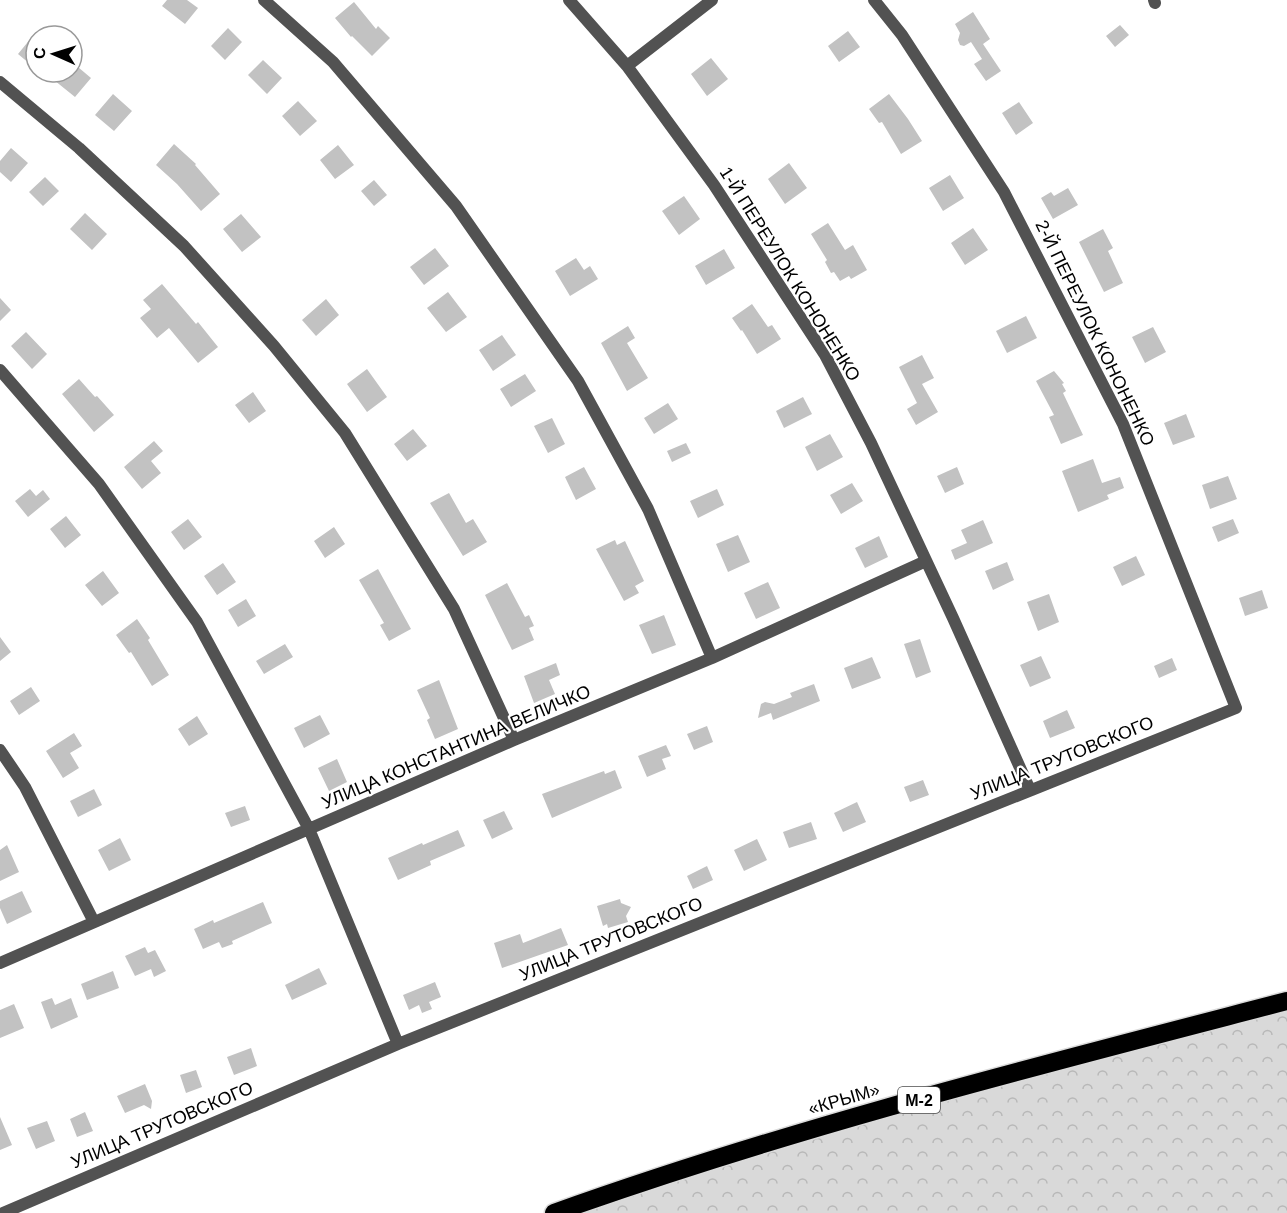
<svg xmlns="http://www.w3.org/2000/svg" width="1287" height="1213" font-family="Helvetica,sans-serif">
	<style>
		.park { fill: url(#park-crowns) }
		.building { fill: #c2c2c2 }
		.lines { fill: none; stroke-linecap: round; stroke-linejoin: round }
		.highway-casing { stroke: #dbdbdb; stroke-width: 21 }
		.street { stroke: #525252; stroke-width: 12 }
		.highway { stroke: #000; stroke-width: 18 }
		.labels { text-anchor: middle; stroke-width: 4.5; stroke-linejoin: round; paint-order: stroke }
		.shield { fill: #fff; stroke: #4c4c4c; stroke-width: 1.5 }
		.shield-label { font-size: 16px; font-weight: bold; fill: #000 }
		.street-label { font-size: 18px; fill: #000; stroke: #fff }
	</style>
	<defs>
		<pattern id="park-crowns" width="20" height="18" patternUnits="userSpaceOnUse" patternTransform="scale(1.5)"><rect width="20" height="18" fill="#d9d9d9"/><path d="M2 6a3 3 0 1 1 6 0M12 15a3 3 0 1 1 6 0" fill="none" stroke="#b8b8b8"/></pattern>
	</defs>
	<rect width="100%" height="100%" fill="#fff"/>
	<path class="park" d="M1287,1001v212h-733z"/>
	<path class="building" d="M167,0h20l11,8 -13,16 -23,-18z
		M354,2l22,27 2,-3 12,12 -18,18 -20,-20 -1,1 -16,-19z
		M973,12l17,27 -7,5 18,27 -15,10 -12,-17 8,-5 -11,-17 -7,4 -4,-1 -2,-5 2,-7 -5,-9z
		M1120,25l9,10 -14,12 -9,-11z
		M228,28l14,14 -17,18 -14,-14z
		M848,31l12,16 -21,15 -11,-16z
		M36,32v37l-18,-15z
		M711,58l17,21 -21,17 -16,-22z
		M263,60l19,18 -15,16 -19,-19z
		M72,62l19,16 -16,19 -31,-25h28z
		M113,94l19,17 -18,20 -19,-16z
		M889,94l19,25 14,22 -21,13 -19,-32 -3,1 -10,-14z
		M298,101l19,20 -17,15 -18,-20z
		M1019,102l14,21 -17,12 -14,-22z
		M174,144l22,20 -1,1 25,29 -19,17 -24,-27 -21,-19z
		M338,145l16,20 -19,14 -15,-19z
		M11,148l17,15 -17,19 -11,-10v-11z
		M789,163l18,25 -22,16 -17,-25z
		M950,175l14,23 -21,13 -14,-23z
		M45,177l14,14 -16,15 -14,-14z
		M374,180l13,15 -13,11 -13,-15z
		M1068,188l10,17 -25,14 -12,-21 10,-6 3,4z
		M684,196l16,23 -21,16 -17,-24z
		M85,213l22,21 -15,16 -22,-21z
		M241,214l20,23 -19,15 -19,-23z
		M828,223l17,27 8,-5 14,25 -16,9 -2,-3 -9,5 -6,-9 -3,1 -6,-11 2,-2 -16,-26z
		M973,228l15,22 -23,15 -14,-22z
		M1103,229l10,19 -5,3 15,32 -19,9 -25,-50z
		M435,248l14,18 -25,19 -14,-18z
		M724,249l11,19 -29,17 -11,-19z
		M576,258l8,12 6,-4 8,13 -28,17 -15,-25z
		M162,284l34,40 2,-2 20,25 -20,16 -29,-35 -12,10 -17,-20 11,-9 -8,-9z
		M448,292l19,25 -21,15 -19,-24z
		M0,298l11,12 -11,11z
		M326,299l13,16 -23,21 -14,-16z
		M752,304l16,23 4,-2 9,14 -24,15 -15,-24 -1,1 -9,-13z
		M1026,316l11,22 -30,15 -11,-22z
		M628,326l7,12 -8,5 21,35 -21,13 -26,-48z
		M1153,327l13,25 -21,11 -13,-26z
		M26,332l21,22 -15,15 -21,-23z
		M502,335l14,20 -23,16 -14,-21z
		M922,355l12,23 -12,6 16,28 -22,13 -9,-16 10,-6 -18,-36z
		M367,369l20,28 -20,15 -20,-28z
		M1054,371l10,12 -2,1 4,7 -3,2 20,42 -22,9 -12,-27 5,-2 -18,-34z
		M525,374l11,17 -25,16 -11,-18z
		M79,379l16,18 2,-1 17,19 -20,17 -32,-38z
		M253,392l13,19 -17,12 -14,-18z
		M803,397l9,17 -28,14 -8,-17z
		M668,403l10,16 -24,15 -10,-16z
		M1186,414l9,23 -22,8 -9,-22z
		M552,418l13,26 -17,9 -14,-27z
		M413,429l14,17 -20,15 -13,-17z
		M830,434l13,23 -26,14 -12,-24z
		M154,441l9,10 -12,10 10,12 -19,16 -18,-22z
		M686,443l5,10 -19,9 -5,-11z
		M1093,459l9,24 18,-6 4,11 -17,7 2,4 -31,13 -16,-41z
		M584,467l12,22 -20,11 -11,-23z
		M957,467l7,17 -19,9 -8,-17z
		M1228,476l9,23 -27,10 -8,-24z
		M852,483l11,18 -22,13 -11,-19z
		M30,489l6,7 7,-6 7,9 -22,18 -13,-16z
		M717,489l7,16 -26,13 -8,-17z
		M449,493l17,30 7,-4 14,23 -24,14 -33,-53z
		M66,516l15,19 -16,13 -15,-19z
		M188,519l14,18 -18,13 -13,-18z
		M1233,519l6,14 -21,9 -6,-15z
		M983,520l10,23 -38,17 -4,-10 16,-7 -6,-13z
		M334,527l11,17 -20,14 -11,-17z
		M738,535l12,27 -22,10 -12,-28z
		M879,536l9,21 -23,11 -10,-20z
		M615,540l2,5 8,-4 19,40 -9,5 4,7 -15,8 -28,-52z
		M1136,556l9,19 -23,11 -9,-19z
		M1007,562l7,18 -21,10 -8,-19z
		M223,563l13,19 -19,13 -13,-19z
		M378,569l33,60 -22,12 -9,-16 4,-2 -25,-43z
		M103,571l16,22 -17,13 -17,-21z
		M768,582l12,26 -24,11 -12,-26z
		M507,583l18,34 4,-2 5,11 -5,2 5,12 -22,10 -27,-55z
		M1262,590l6,18 -23,8 -6,-18z
		M1049,594l10,28 -21,9 -11,-29z
		M246,599l10,17 -18,11 -10,-17z
		M664,615l12,30 -24,9 -13,-29z
		M137,619l13,19 -2,2 21,35 -17,11 -21,-34 -2,1 -13,-18z
		M0,637l11,15 -11,9z
		M920,639l11,33 -15,6 -12,-34z
		M285,644l8,13 -29,17 -8,-13z
		M1041,656l10,22 -21,9 -10,-22z
		M872,657l9,21 -29,11 -8,-21z
		M1172,658l5,12 -18,8 -5,-12z
		M556,663l4,12 -11,5 6,14 -21,9 -10,-27z
		M439,680l19,49 -23,10 -8,-19 3,-2 -13,-28z
		M814,684l6,17 -47,19 -2,-7 -13,5 3,-14 4,-2 9,2 18,-7 -2,-4z
		M31,687l9,14 -21,14 -9,-14z
		M1067,710l8,18 -25,10 -7,-17z
		M320,715l10,19 -26,14 -10,-20z
		M197,716l11,18 -19,12 -11,-17z
		M707,726l6,16 -19,8 -7,-16z
		M74,733l8,13 -12,7 9,15 -16,10 -17,-27z
		M666,745l5,11 -9,3 4,10 -19,8 -9,-21z
		M337,759l10,23 -18,9 -11,-23z
		M615,770l7,18 -70,30 -10,-24 62,-23 1,3z
		M923,780l6,15 -19,7 -6,-15z
		M94,789l8,16 -24,12 -8,-16z
		M857,802l9,20 -23,10 -9,-19z
		M245,806l5,14 -19,7 -6,-14z
		M504,811l9,18 -21,10 -9,-19z
		M811,822l6,17 -28,9 -6,-16z
		M458,830l7,16 -35,15 1,4 -33,15 -10,-22 34,-15 1,2z
		M120,838l11,22 -22,11 -11,-21z
		M757,839l10,21 -23,11 -10,-21z
		M7,845l12,27 -19,9v-31z
		M707,866l6,14 -20,9 -6,-13z
		M22,891l10,21 -25,12 -7,-16v-7z
		M620,899l1,4 10,4 -5,9 2,6 -20,6 -1,-4 -4,2 -6,-20z
		M263,902l9,21 -40,18 1,3 -11,4 -3,-6 -16,7 -9,-20 19,-9 1,3z
		M561,928l7,17 -66,23 -8,-25 26,-9 3,9z
		M145,947l3,6 7,-3 11,21 -12,6 -3,-8 -16,7 -10,-20z
		M319,968l8,16 -35,16 -7,-15z
		M113,971l6,17 -32,12 -6,-16z
		M435,982l6,15 -12,5 3,7 -10,4 -3,-8 -10,5 -6,-15z
		M52,998l3,7 16,-7 7,19 -27,12 -10,-27z
		M14,1004l10,24 -24,10v-28z
		M251,1048l6,18 -23,9 -7,-18z
		M196,1070l6,17 -16,6 -6,-18z
		M145,1084l7,17 -1,8 -7,-4 -19,8 -8,-17z
		M85,1112l8,19 -16,6 -7,-18z
		M0,1117l12,28 -12,5z
		M47,1121l8,20 -19,8 -9,-21z"/>
	<g class="lines">
		<defs>
			<path id="highway" d="M554,1213c240,-86 487,-148 733,-212"/>
		</defs>
		<use href="#highway" class="highway-casing"/>
		<path class="street" d="M264,0l69,62 123,144 122,175 70,128 64,149
			M569,0l58,66 87,119 111,170 46,88 82,175 77,172
			M1154,0l1,3
			M627,66l85,-66
			M0,82l79,66 105,98 90,100 71,87 109,176 60,131
			M0,370l99,114 98,138 112,207 89,215
			M0,750l25,37 69,135
			M0,963l514,-223 198,-82 214,-97
			M3,1213l395,-169 838,-336 -113,-284 -119,-232 -102,-157 -28,-35"/>
		<use href="#highway" class="highway"/>
	</g>
	<g class="labels">
		<rect class="shield" x="898" y="1087" width="42" height="26" rx="4.5"/>
		<g class="shield-label">
			<text x="919" y="1106">М-2</text>
		</g>
		<g class="street-label">
			<text transform="translate(790 274) rotate(58)" y="6">1-Й ПЕРЕУЛОК КОНОНЕНКО</text>
			<text transform="translate(1095 333) rotate(64)" y="6">2-Й ПЕРЕУЛОК КОНОНЕНКО</text>
			<text transform="translate(456 747) rotate(-23)" y="6">УЛИЦА КОНСТАНТИНА ВЕЛИЧКО</text>
			<text transform="translate(1062 758) rotate(-22)" y="6">УЛИЦА ТРУТОВСКОГО</text>
			<text transform="translate(611 939) rotate(-22)" y="6">УЛИЦА ТРУТОВСКОГО</text>
			<text transform="translate(844 1099) rotate(-16)" y="6">«КРЫМ»</text>
			<text transform="translate(162 1125) rotate(-23)" y="6">УЛИЦА ТРУТОВСКОГО</text>
		</g>
	</g>
	<g transform="translate(54 54) rotate(273)"><circle r="28" fill="#ffffff" stroke="#999999" stroke-width="1.5"/>
	<path d="M0-4.5L10 22L0 15L-10 22Z" fill="#000000"/>
	<text y="-9" font-size="16" font-weight="bold" text-anchor="middle" fill="#000000">С</text>
	</g>
</svg>
